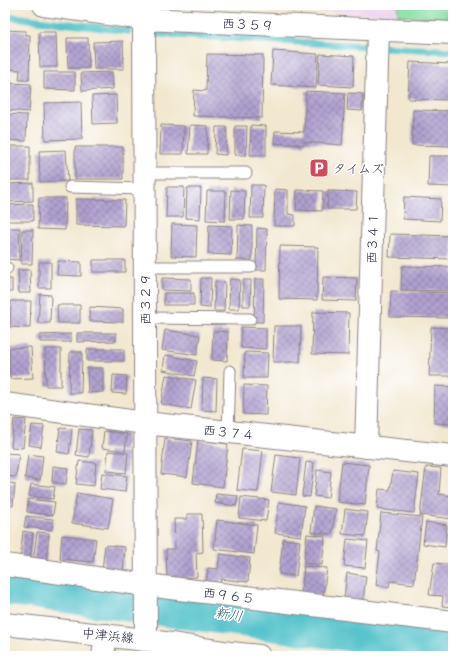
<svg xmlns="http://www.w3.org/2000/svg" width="458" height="661" font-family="'Patrick Hand','Klee One',sans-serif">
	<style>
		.built { fill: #ebd1eb }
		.grass { fill: url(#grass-tufts); stroke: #55806f }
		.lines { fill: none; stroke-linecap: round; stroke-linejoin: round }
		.stream { stroke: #55c2cb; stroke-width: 7 }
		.river { stroke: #55c2cb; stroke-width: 42 }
		.building { fill: url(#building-cross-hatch) }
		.lane-casing { stroke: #8a8485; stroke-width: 13 }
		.street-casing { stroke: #8a8485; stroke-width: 24 }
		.secondary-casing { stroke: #8a8485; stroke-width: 24 }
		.lane { stroke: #fff; stroke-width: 11 }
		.street { stroke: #fff; stroke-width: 22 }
		.secondary { stroke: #fff; stroke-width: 22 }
		.labels { text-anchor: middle; stroke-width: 3; stroke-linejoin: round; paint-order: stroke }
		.street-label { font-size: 13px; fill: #22223b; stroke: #fff }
		.poi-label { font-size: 13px; fill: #22223b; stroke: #fff; text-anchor: start }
		.water-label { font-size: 14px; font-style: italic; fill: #366275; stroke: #fff }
	</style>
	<defs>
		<pattern id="grass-tufts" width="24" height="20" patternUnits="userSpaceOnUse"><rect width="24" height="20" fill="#88dfa3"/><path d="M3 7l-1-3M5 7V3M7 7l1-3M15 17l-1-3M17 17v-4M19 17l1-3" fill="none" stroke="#75bf8d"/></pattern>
		<pattern id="building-cross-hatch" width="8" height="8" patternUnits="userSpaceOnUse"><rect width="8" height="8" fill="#b0a1d0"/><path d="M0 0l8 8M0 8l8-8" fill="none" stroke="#8f83aa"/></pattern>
	</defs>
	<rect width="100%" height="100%" fill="#fff"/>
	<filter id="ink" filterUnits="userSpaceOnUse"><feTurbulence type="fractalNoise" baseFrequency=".025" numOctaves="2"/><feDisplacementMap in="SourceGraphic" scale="8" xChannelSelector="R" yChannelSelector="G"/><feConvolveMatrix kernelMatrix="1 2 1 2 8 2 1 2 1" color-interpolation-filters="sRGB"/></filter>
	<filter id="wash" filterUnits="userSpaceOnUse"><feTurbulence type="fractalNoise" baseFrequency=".012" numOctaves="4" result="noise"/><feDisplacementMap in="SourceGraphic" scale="16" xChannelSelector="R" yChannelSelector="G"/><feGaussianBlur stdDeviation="0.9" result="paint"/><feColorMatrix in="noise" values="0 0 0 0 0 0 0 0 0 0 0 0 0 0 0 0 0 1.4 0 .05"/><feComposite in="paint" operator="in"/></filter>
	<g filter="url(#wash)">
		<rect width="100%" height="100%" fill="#f2e7cf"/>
		<path class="built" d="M323,5h75v11l-75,-5z"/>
		<path class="grass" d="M398,5h55v14l-55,-3z"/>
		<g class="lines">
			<path class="stream" d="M5,16l123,15
				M158,34l295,17"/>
			<path class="river" d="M5,584l364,49 84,10"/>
		</g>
		<g id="blocks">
			<path class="building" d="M5,30l21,1v4h4l-1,45h-10l1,-10 -15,-1z
				M39,32h17l1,35h-17z
				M67,38h21l1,30h-21z
				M123,41l1,28h-30l-1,-27z
				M273,51l45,3 -2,34 -45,-3z
				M207,54l56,1 -1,63 -69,-2 1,-26 12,1z
				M320,54l34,2 -1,31 -35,-2z
				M410,62l43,2v36l-45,-1z
				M44,72h31v18l-31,-1z
				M112,72l1,17 -31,2 -1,-18z
				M5,83l26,1 -2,28 -24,-2z
				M306,91l39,2 -3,52 -38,-3v3l-30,-2 1,-12 29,1z
				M348,93l15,1 -1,17 -15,-1z
				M116,95l1,28 -24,1 -1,-28z
				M81,102l1,37 -37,1 -1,-37z
				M413,110l40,1v35l-41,-1z
				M5,114l22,1 -1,26 -21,-1z
				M161,125l23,1 -1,28h-23z
				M190,125l18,1 -1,28h-19z
				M251,125l15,1v29h-16z
				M235,126h12l-1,29h-11z
				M216,127h11l-1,28 -11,-1z
				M5,146h25v34h-25z
				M75,147h48v32h-48z
				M66,150l2,31 -28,1 -1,-31z
				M429,156h24v31l-25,-1z
				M33,183v18l-28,1v-18z
				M251,185h13l-1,33h-13z
				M167,187h17l-1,30h-17z
				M187,188h14l-1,31 -14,-1z
				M275,189l13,1v24l7,1v11h-21z
				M231,190l14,1 -1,28h-14z
				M297,190l26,1 -1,20 -26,-1z
				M207,191h19l-1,30 -19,-1z
				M328,191l29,1 -1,17h-29z
				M404,197l37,2 -1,22 -37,-2z
				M39,198h27l-1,32 -27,-1z
				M76,199l49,1 -1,26 -48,-1z
				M33,204v17h-28v-16z
				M172,224l25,1 -1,32 -25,-1z
				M209,225l23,1 -1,29 -23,-1z
				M238,225l14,1v34h-15z
				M6,228h14l-1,32 -13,-1z
				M257,228l10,1 -1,41h-10z
				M22,230h11l-1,34h-11z
				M390,234l63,2v23l-64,-2z
				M280,246l38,1 -1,53 -38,-1z
				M93,260h32v12h-32z
				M58,261l23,1v14l-24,-1z
				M39,262h12v26h-12z
				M402,266l51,1v24l-52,-1z
				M18,270h12l1,23h-12z
				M323,277l34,1 -1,23 -34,-1z
				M162,278l29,1v12l-29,-1z
				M201,278h10l-1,30 -10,-1z
				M5,279h7v13h-7z
				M230,279l10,1 -1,29h-10z
				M255,279h9l-1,43h-9z
				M243,280h8l-1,26h-7z
				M215,281l10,1 -1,29h-10z
				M391,291l62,2v25l-63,-1z
				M164,293h30v12h-30z
				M40,294l11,1 -1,28h-12z
				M11,301h20l-1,27 -20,-1z
				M57,305h23v18h-22z
				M90,307l33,2v13l-34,-1z
				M313,312l36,1 -1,42 -36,-1z
				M274,326h27l-1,36h-27z
				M241,327l25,1v21l-25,-1z
				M431,327l22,1v48h-24z
				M165,330l35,5 -3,20 -35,-5z
				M213,331l15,1 -1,29 -15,-1z
				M77,333h39v8l-39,1z
				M71,334v8h-31v-7z
				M31,347l2,31 -23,1 -1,-31z
				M45,349h16v37h-15z
				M87,349h37v12h-37z
				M70,352h12l-1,41h-12z
				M245,352l23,1 -1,25h-23z
				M165,355l32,6 -3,15 -31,-6z
				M87,368h16v24l-15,1z
				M113,375l14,1 -1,18 -14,-1z
				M166,375l30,5 -5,29 -30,-5z
				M203,378l14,1 -1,32 -14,-1z
				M244,385l23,1 -1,29 -23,-1z
				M435,386l18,1v37l-19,-1z
				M14,419l12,1 -3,28 -12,-1z
				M32,425l12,1 -3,21 -12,-2z
				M60,428l12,1 -3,25 -12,-2z
				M79,429l13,1 -3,27 -13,-2z
				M104,431l23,3 -2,17 -23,-3z
				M165,438l27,3 -5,36 -26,-3z
				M198,440l30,4 -5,43 -30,-4z
				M242,449l21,2 -5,41 -21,-2z
				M108,451l20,2 -2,20 -20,-2z
				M5,453l14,1 -3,23 -11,-1z
				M28,454l15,2 -3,24 -15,-2z
				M276,455l24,3 -4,37 -25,-3z
				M79,461l17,2 -2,23 -18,-2z
				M306,462l8,1 -4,34 -8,-1z
				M342,462l27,3 -4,40 -28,-3z
				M53,466l15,2 -2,16 -14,-2z
				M426,467l15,1 -2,26 14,2v23l-33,-4z
				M317,470l14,2 -3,26 -14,-2z
				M393,471l26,3 -5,39 -37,-4 2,-20 11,1z
				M102,473l25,3 -2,16 -25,-3z
				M5,482l10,2 -2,22 -8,-1z
				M31,484l24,3 -2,12 -24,-3z
				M77,493l36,6 -5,29 -36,-5z
				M216,494l22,2 -2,10 -21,-3z
				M241,497l28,3 -3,21 -27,-3z
				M28,499l27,3 -2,13 -26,-3z
				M279,502l26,4 -4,30 -26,-3z
				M314,506l22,3 -4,25 -21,-2z
				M345,509l23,3 -3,24 -23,-2z
				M381,513l41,4 -8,67 -24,-3 -1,6 -13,-2 4,-33 -3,-1z
				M187,514h15l1,38 -7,1 1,24 -30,1 -1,-29h9l-1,-30h13z
				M26,516l27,3 -1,11 -28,-3z
				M217,520l40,5 -3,29 -40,-5z
				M5,522l3,1 -2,19h-1z
				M426,522l21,3 -2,22 -22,-3z
				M23,531l10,2 -3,28 -10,-1z
				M37,532l12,1 -3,31 -13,-2z
				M307,534l18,2 -3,29 -18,-2z
				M62,535l34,4 -3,23 -33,-3z
				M283,539l17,2 -4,35 -17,-2z
				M347,539l21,2 -3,27 -21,-2z
				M105,545l20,2 -2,25 -21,-2z
				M220,554l30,4 -2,24 -27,-3 -1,6 -14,-1 2,-16 10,1z
				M434,563l19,2v30l-1,12 -10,-1 1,-10 -14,-1z
				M304,566l23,2 -4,28 -22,-2z
				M347,573l19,3 -3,25 -19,-2z"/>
		</g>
	</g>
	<g filter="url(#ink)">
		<use href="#blocks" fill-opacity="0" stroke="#8a8485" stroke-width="1"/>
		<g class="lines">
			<defs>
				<path id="lane" d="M145,173h101
					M70,187l74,2
					M145,267h106
					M5,268h2
					M145,318l105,1
					M228,432l2,-61"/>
				<path id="street" d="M44,5l100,14 309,14
					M144,5l2,635
					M5,404l140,19 308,33
					M366,447l12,-417
					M5,565l141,20 307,37
					M103,656l3,-21"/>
				<path id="secondary" d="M5,624l141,16 85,13 28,3"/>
			</defs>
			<use href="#lane" class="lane-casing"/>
			<use href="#street" class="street-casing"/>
			<use href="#secondary" class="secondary-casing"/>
			<use href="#lane" class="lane"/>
			<use href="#street" class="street"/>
			<use href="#secondary" class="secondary"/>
		</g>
	</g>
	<defs>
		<symbol id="parking-square" viewBox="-11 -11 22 22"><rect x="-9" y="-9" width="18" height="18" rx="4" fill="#d1495b" stroke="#fff"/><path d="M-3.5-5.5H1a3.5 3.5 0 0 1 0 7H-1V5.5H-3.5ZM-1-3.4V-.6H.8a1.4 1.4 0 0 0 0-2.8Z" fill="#fff"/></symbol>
	</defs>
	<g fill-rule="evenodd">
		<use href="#parking-square" x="308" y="157" width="22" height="22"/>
	</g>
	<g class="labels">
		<g class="street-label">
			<text transform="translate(248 24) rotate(3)" y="5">西３５９</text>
			<text transform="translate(372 238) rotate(-88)" y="5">西３４１</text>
			<text transform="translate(145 299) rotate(-90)" y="5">西３２９</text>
			<text transform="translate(229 432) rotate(6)" y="5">西３７４</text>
			<text transform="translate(229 595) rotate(7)" y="5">西９６５</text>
			<text transform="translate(108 635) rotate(6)" y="5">中津浜線</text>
		</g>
		<g class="poi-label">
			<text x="333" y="173">タイムズ</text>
		</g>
		<g class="water-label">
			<text transform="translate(229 614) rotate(8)" y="5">新川</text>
		</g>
	</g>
	<rect width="458" height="661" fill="none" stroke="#fff" stroke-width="20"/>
</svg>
